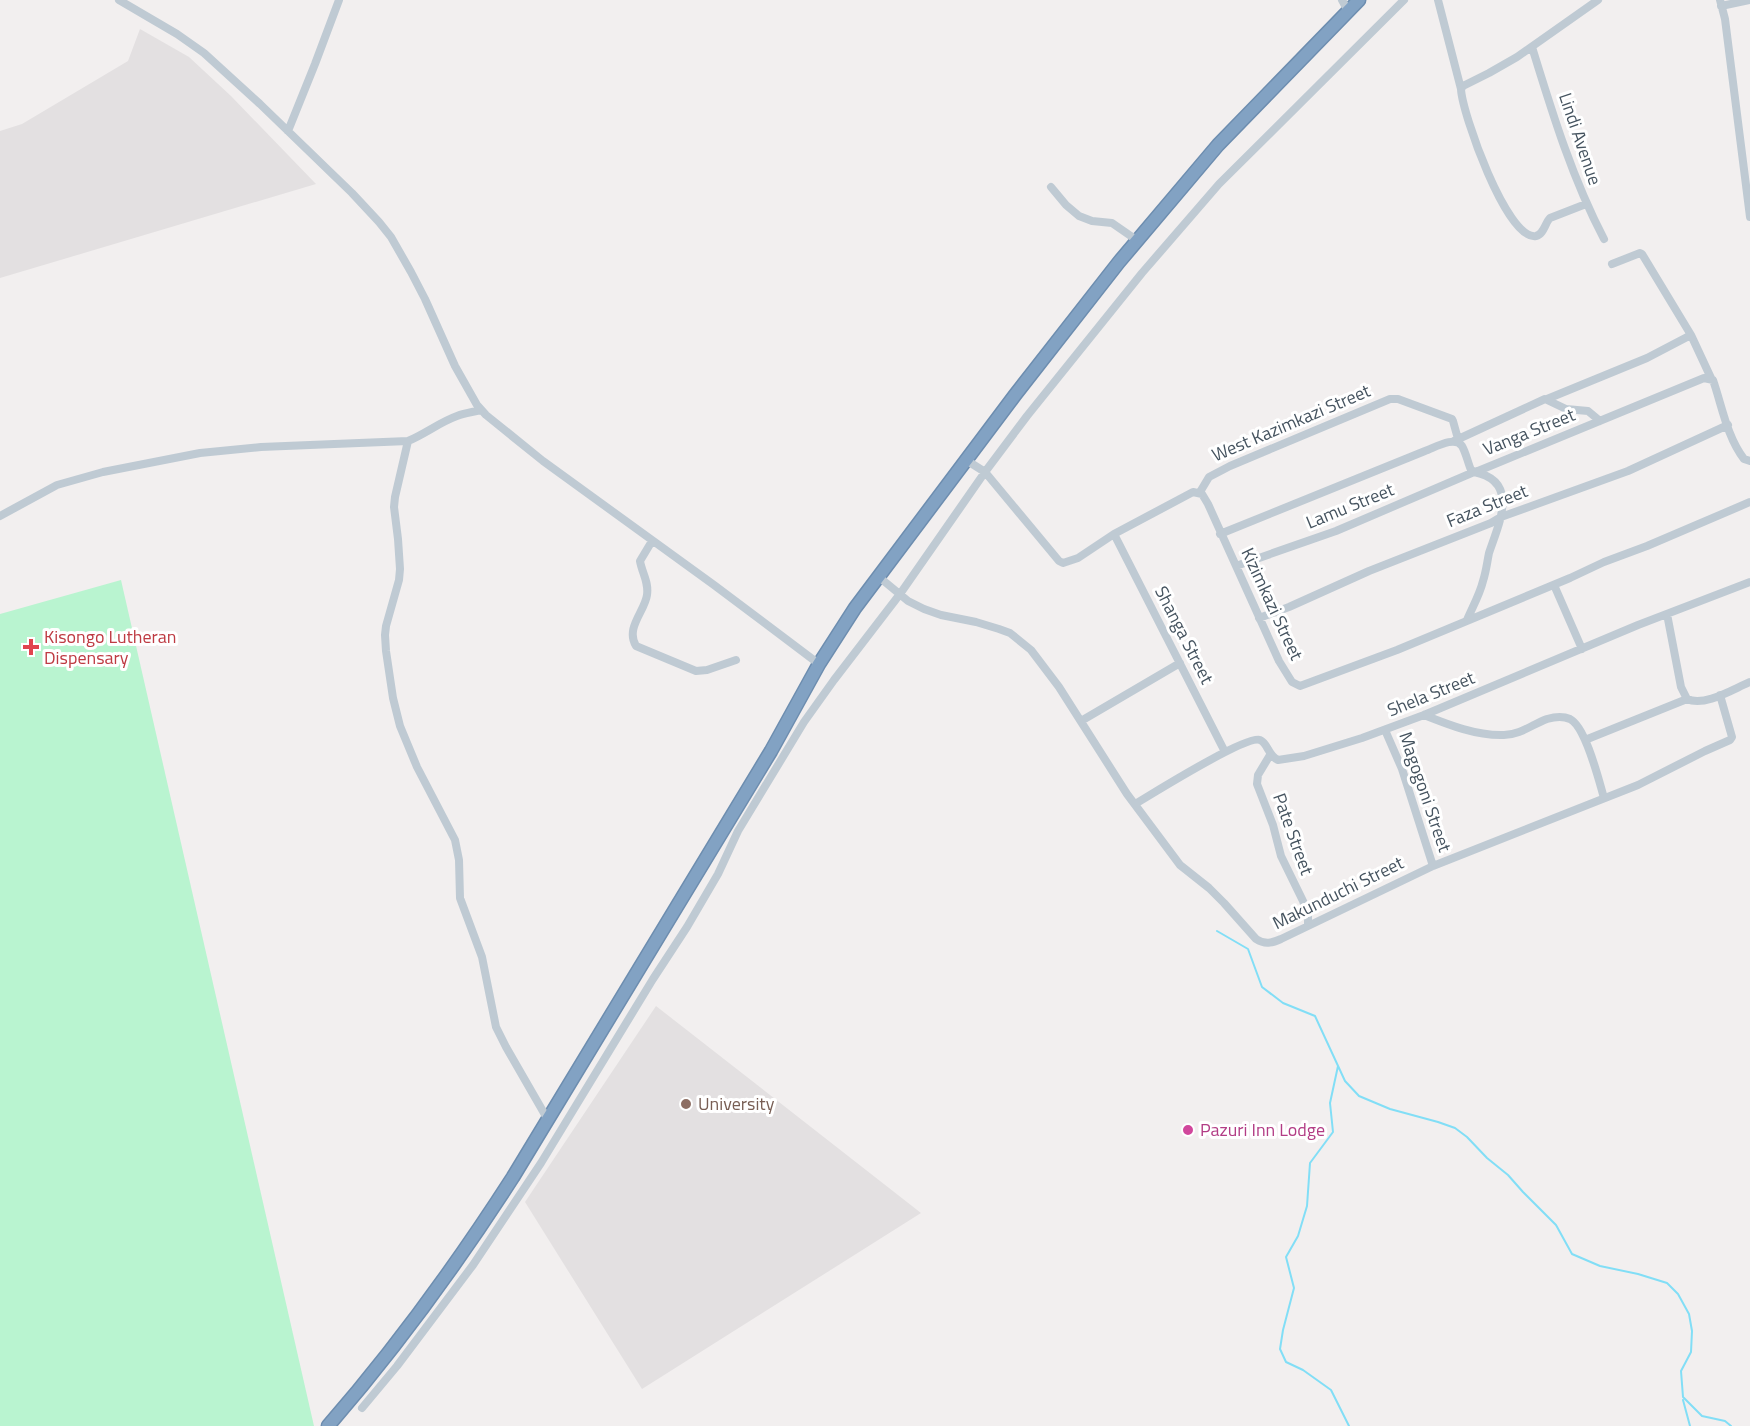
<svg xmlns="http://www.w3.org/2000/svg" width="1750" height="1426" font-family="'Titillium Web',sans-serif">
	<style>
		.education { fill: #e3e0e1 }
		.green { fill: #b9f4d0 }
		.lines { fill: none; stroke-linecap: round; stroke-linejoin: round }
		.stream { stroke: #82def6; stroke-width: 2 }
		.highway-casing { stroke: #6d8daf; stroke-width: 15 }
		.minor { stroke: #bfcad3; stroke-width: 8 }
		.highway { stroke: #82a2c3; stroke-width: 12 }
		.health-dot { fill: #e0444e; stroke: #fff; stroke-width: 2 }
		.education-dot { fill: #8d6e63; stroke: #fff; stroke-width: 2 }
		.hotel-dot { fill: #d1479c; stroke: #fff; stroke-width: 2 }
		.labels { text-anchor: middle; stroke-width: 6; stroke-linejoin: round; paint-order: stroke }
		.street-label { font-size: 18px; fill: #45535f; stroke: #fff }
		.health-label { font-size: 18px; fill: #be3a42; stroke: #fff; text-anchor: start }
		.education-label { font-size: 18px; fill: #785e54; stroke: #fff; text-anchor: start }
		.hotel-label { font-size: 18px; fill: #b23c85; stroke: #fff; text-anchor: start }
	</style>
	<rect width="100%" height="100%" fill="#f2efef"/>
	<path class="education" d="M140,29l49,28 42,39 85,88 -316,94v-147l22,-7 106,-63z
		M656,1006l265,207 -279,176 -117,-187z"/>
	<path class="green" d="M121,580l193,846h-314v-812z"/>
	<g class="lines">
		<path class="stream" d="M1217,931l31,18 14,38 21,16 32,13 30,65 14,15 31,13 48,13 17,6 12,9 20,21 21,17 15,17 33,33 16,29 28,12 38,8 29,9 11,11 11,20 3,17 -1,21 -10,19 2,26 19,19 23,5 6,5
			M1338,1066l-8,37 3,29 -23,31 -3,43 -9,30 -12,21 8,31 -11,42 -3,19 6,13 17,8 28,20 18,36
			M1683,1400l7,26"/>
		<defs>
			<path id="highway" d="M328,1426c68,-78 129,-162 185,-249l258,-426 48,-87 36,-56 160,-213 104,-133 99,-117 141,-145"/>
		</defs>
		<use href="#highway" class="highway-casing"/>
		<path class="minor" d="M119,0l58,34 27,19 56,51 92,89 27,29 12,15 20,35 14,27 30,67 22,39 9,10 57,46 171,124 105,79
			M1342,0l6,11
			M1438,0l23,89
			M1720,0l5,19 25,198
			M1721,6l29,-6
			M1532,47c20,65 40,131 72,192
			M288,131l27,-67 24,-64
			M1051,187l15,18 13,11 13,5 20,2 26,18
			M1586,204l-36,14c-5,5 -6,16 -14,18 -29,5 -74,-123 -75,-147l2,-3 26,-13 28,-16 81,-57
			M1612,264l28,-11 2,1 49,81 20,43
			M1547,399l100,-41 44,-23
			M408,441l-13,56 -1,10 4,32 2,30 -1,11 -13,46 -1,9 1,16 7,47 7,28 17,41 38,73 4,20 1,38 22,59 14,70 10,20 42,73
			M1454,441l91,-42 21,10 22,2 12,10
			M966,460l19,12 74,89 4,2 15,-5 36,-24 79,-42 9,2 6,10 71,157 13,21 8,4 97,-36 173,-72 34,-16 43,-16 103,-44
			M1200,492l9,-15 21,-11 160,-67h8l54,20 1,2 5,18
			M0,516l57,-31 46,-13 97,-19 61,-6 147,-6c17,-7 32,-19 49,-25 8,-3 16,-4 24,-6
			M1114,534l111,218
			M1220,534l205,-83c9,-3 30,-16 37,-5 4,7 6,17 9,24l3,2 4,-1 226,-93 9,2c9,26 14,57 31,79l6,2
			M652,541l-12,20c2,12 9,21 7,34 -2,16 -22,33 -11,51l60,25 11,-1 29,-10
			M1236,566l100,-35 138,-59c46,9 25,51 15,81 -2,10 -3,19 -6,28 -3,13 -11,27 -16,39
			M879,577l29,24 16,8 17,6 35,7 23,7 11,4 21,17 28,37 68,107 53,71 29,23 15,15 32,36c9,6 16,4 25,0l152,-73 205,-81 67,-34 25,-11 2,-3 -12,-42
			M1554,585l28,64
			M1667,614l14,73 6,12c18,8 46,-10 63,-17
			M1259,618l30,-11 80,-36 122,-48 10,-6 127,-46 100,-46
			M1424,715c25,10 53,21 80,20 16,0 29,-11 43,-16 7,-2 16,-3 23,0 16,8 29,62 34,79
			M1081,721l99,-58
			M1385,730l17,39 31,97
			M1585,740l102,-41
			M1270,755l-12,20 -1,9 16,41 8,31 22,45 5,15v9
			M1135,804c17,-10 111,-69 125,-64 8,3 8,16 18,20l26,-4 58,-18 62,-23 214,-90 112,-43
			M362,1408l35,-42 76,-101 68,-102 112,-184 34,-52 31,-53 20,-43 66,-109 30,-42 66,-86 85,-122 42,-56 115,-143 77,-89 185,-184"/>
		<use href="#highway" class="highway"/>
	</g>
	<path class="health-dot" d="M28 638h6v6h6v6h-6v6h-6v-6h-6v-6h6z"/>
	<circle class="education-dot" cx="686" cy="1104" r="6"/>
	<circle class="hotel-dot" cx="1188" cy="1130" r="6"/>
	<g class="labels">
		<g class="street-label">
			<text transform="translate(1580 139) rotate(71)" y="6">Lindi Avenue</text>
			<text transform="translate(1291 423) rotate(-23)" y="6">West Kazimkazi Street</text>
			<text transform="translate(1529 432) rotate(-22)" y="6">Vanga Street</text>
			<text transform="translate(1350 506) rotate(-22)" y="6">Lamu Street</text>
			<text transform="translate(1487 506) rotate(-22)" y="6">Faza Street</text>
			<text transform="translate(1272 604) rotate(65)" y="6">Kizimkazi Street</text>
			<text transform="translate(1184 635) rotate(63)" y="6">Shanga Street</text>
			<text transform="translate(1431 694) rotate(-22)" y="6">Shela Street</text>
			<text transform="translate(1425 792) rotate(71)" y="6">Magogoni Street</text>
			<text transform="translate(1293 834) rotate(70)" y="6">Pate Street</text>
			<text transform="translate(1338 893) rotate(-26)" y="6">Makunduchi Street</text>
		</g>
		<g class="health-label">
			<text x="44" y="643">Kisongo Lutheran<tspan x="44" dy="21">Dispensary</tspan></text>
		</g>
		<g class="education-label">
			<text x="698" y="1110">University</text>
		</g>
		<g class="hotel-label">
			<text x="1200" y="1136">Pazuri Inn Lodge</text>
		</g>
	</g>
</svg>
